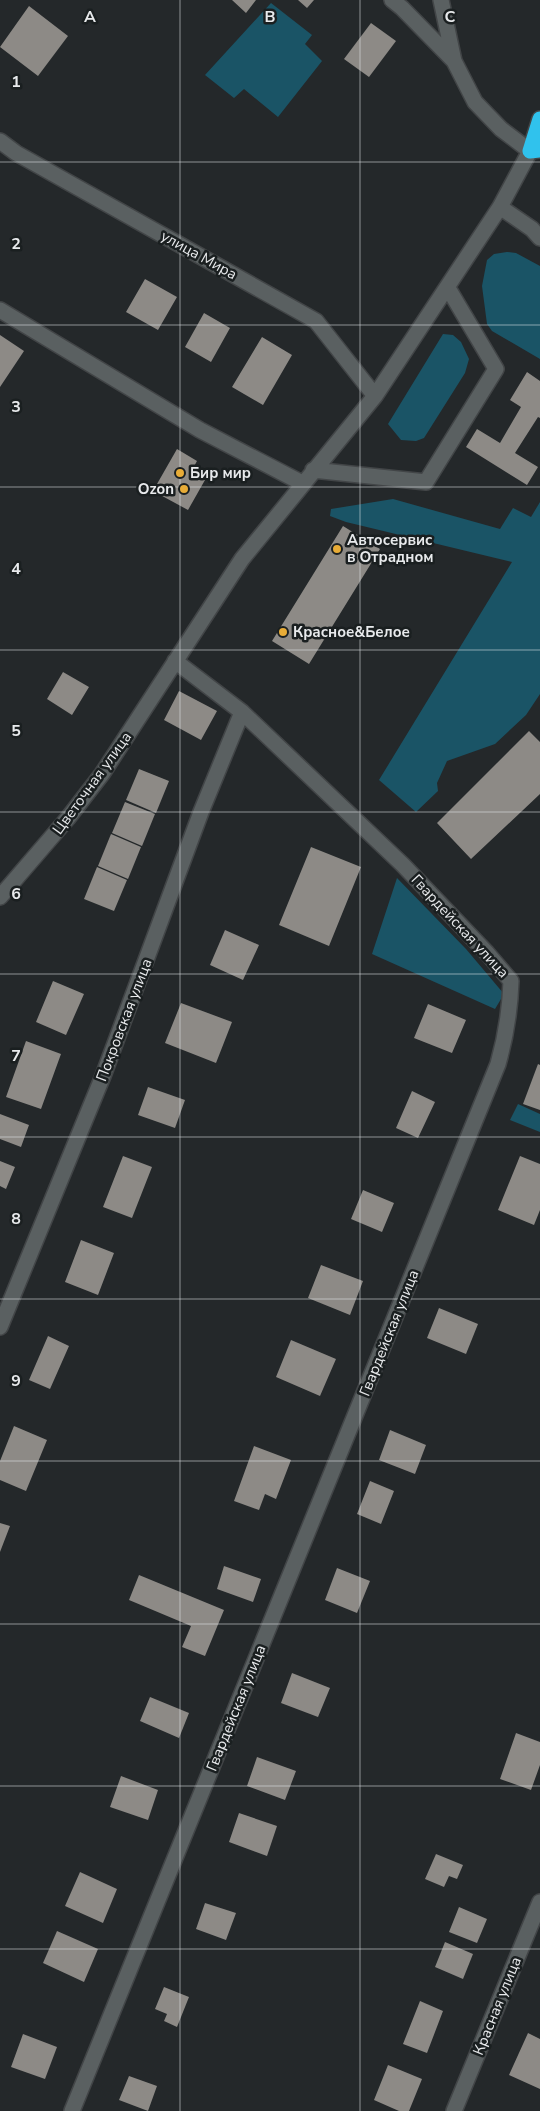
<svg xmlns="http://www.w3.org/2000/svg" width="540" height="2111" font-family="'Nunito Sans',sans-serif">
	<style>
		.green { fill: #1a5466 }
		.building { fill: #8d8a86 }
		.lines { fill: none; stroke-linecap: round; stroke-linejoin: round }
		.minor-casing { stroke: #424547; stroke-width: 18 }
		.highway-casing { stroke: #424547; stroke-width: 18 }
		.minor { stroke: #5a6061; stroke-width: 15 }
		.highway { stroke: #30c2ed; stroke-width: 15 }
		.grid { fill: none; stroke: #e8eaec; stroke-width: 1; stroke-opacity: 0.55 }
		.poi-dot { fill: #e8ac37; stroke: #1a1f20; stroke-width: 2 }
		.labels { text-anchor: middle; stroke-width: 5; stroke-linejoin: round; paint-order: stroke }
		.street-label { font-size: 15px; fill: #e8eaec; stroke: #1a1f20 }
		.poi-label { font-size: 15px; font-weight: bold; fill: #e8eaec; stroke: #1a1f20; text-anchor: start }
		.grid-label { font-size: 16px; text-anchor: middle; font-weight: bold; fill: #e8eaec; stroke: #1a1f20; stroke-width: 5; stroke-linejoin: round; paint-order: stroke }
	</style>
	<rect width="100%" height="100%" fill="#24282a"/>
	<path class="green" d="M271,3l41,32 -7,9 17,17 -44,56 -34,-28 -10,9 -29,-23z
		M507,252l9,1 24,13v93l-48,-28 -5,-7 -5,-38 5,-26 7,-6z
		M443,334l10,1 8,7 8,17 -4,14 -41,65 -8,3 -15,-1 -13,-16z
		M393,499l107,30 13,-21 18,9 9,-15v192l-14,21 -31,29 -48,17 -10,22 1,8 -22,21 -37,-32 133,-218 -166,-40 -16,-6 1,-7z
		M397,878l69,71 38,45 -9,15 -123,-55z
		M518,1104l22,10v18l-30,-12z"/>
	<path class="building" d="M232,0h24l-10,13z
		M298,0h16l-7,8z
		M29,6l39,30 -30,40 -38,-29z
		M371,23l25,18 -27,36 -25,-18z
		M145,279l32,18 -19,33 -32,-18z
		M204,313l26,15 -19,34 -26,-15z
		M0,335l24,16 -24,36z
		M262,337l30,18 -29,50 -31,-18z
		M527,372l13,9v37l-2,-1 -23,36 23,14 -11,18 -61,-38 11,-18 23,14 21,-36 -11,-7z
		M177,449l20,12 -6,11 14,8 -17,30 -35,-19z
		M343,526l37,23 -71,115 -37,-23z
		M63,672l26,15 -17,28 -25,-16z
		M179,691l38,20 -16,29 -37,-20z
		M529,731l11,11v52l-69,65 -34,-36z
		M139,769l30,12 -13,32 -30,-13z
		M125,802l30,12 -13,32 -30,-13z
		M111,834l30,13 -13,32 -30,-13z
		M311,847l50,20 -32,79 -50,-21z
		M97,867l30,13 -13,31 -30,-12z
		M225,930l34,15 -16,35 -33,-15z
		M53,981l31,13 -18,41 -30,-13z
		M181,1003l51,19 -16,41 -51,-20z
		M428,1004l38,16 -14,33 -38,-15z
		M26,1041l35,13 -20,55 -35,-12z
		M538,1064l2,1v45l-17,-6z
		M148,1087l37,13 -10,28 -37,-13z
		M412,1091l23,11 -17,36 -22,-10z
		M0,1114l29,11 -8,22 -21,-8z
		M123,1156l29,11 -20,51 -29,-11z
		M520,1156l20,8v46l-6,15 -36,-15z
		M0,1161l15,6 -9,22 -6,-3z
		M363,1190l31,13 -12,29 -31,-13z
		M81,1240l33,13 -16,42 -33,-13z
		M321,1265l42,16 -13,34 -42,-17z
		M439,1308l39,16 -12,30 -39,-16z
		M48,1336l21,10 -19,43 -21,-9z
		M291,1340l45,19 -16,37 -44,-19z
		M14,1426l33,14 -21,51 -26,-11v-19z
		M390,1430l36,15 -11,29 -36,-14z
		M254,1446l37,14 -15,39 -11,-5 -6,16 -25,-9z
		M370,1481l24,10 -13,33 -24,-10z
		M0,1523l10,3 -10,26z
		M224,1566l37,13 -8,23 -36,-13z
		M337,1568l33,13 -13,32 -32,-13z
		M139,1575l85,35 -19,46 -23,-9 9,-21 -62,-26z
		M292,1673l38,15 -12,29 -37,-14z
		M150,1697l39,16 -10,25 -39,-17z
		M516,1733l24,9v23l-9,25 -31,-11z
		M257,1757l39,14 -11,29 -38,-14z
		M121,1776l37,14 -10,30 -38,-13z
		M239,1813l38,13 -10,30 -38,-14z
		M436,1854l27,11 -6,14 -8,-3 -5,11 -19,-8z
		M80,1872l37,17 -14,34 -38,-17z
		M205,1903l31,10 -10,27 -30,-11z
		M459,1907l28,12 -10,24 -28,-11z
		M57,1931l41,18 -14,33 -41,-19z
		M445,1942l28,12 -10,25 -28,-12z
		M164,1987l25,10 -12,30 -13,-6 3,-7 -12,-5z
		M420,2001l23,10 -16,42 -24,-9z
		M528,2033l12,6v50l-31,-14z
		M23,2034l34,13 -12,32 -34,-12z
		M388,2065l34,14 -13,32h-10l-25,-11z
		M129,2076l28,10 -9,25 -29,-11z"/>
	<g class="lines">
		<defs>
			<path id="minor" d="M392,0l10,8 52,53 21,41 26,27 29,22
				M441,0l13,61
				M0,141l16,12 300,168 59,75
				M500,207l32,22 8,9
				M0,310l200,120 102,53
				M313,470l113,12 70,-113 -48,-81
				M0,897l68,-79 34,-44 140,-215 133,-163 125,-189 30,-56 9,-8
				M0,1327l103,-251 98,-264 41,-100
				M72,2111l426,-1047c8,-28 12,-53 13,-83l-24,-28 -84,-88 -161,-153 -67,-51
				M454,2111l86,-209"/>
			<path id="highway" d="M540,119l-10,32 10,-1"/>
		</defs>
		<use href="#minor" class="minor-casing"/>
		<use href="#highway" class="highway-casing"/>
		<use href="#minor" class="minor"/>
		<use href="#highway" class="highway"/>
	</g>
	<path class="grid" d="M180,0v2111M360,0v2111M0,162h540M0,325h540M0,487h540M0,650h540M0,812h540M0,974h540M0,1137h540M0,1299h540M0,1461h540M0,1624h540M0,1786h540M0,1949h540"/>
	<g class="poi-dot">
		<circle cx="180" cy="473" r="5"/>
		<circle cx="184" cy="489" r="5"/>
		<circle cx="337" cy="549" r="5"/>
		<circle cx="283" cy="632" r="5"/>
	</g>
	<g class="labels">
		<g class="street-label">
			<text transform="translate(199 255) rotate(29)" y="5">улица Мира</text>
			<text transform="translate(92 783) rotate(-54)" y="5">Цветочная улица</text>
			<text transform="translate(460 926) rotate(47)" y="5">Гвардейская улица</text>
			<text transform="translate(124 1020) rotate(-69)" y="5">Покровская улица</text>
			<text transform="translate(389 1333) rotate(-68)" y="5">Гвардейская улица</text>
			<text transform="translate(236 1708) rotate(-68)" y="5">Гвардейская улица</text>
			<text transform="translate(497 2006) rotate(-68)" y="5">Красная улица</text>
		</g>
		<g class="poi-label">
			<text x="190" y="478">Бир мир</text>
			<text x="174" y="494" text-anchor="end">Ozon</text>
			<text x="347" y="545">Автосервис<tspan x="347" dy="17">в Отрадном</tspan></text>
			<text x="293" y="637">Красное&amp;Белое</text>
		</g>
	</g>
	<g class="grid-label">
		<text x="90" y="22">A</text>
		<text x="270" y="22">B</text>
		<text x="450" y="22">C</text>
		<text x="16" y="87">1</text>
		<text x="16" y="249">2</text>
		<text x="16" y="412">3</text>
		<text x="16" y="574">4</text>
		<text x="16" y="736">5</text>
		<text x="16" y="899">6</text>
		<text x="16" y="1061">7</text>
		<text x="16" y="1224">8</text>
		<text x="16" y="1386">9</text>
	</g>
</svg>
